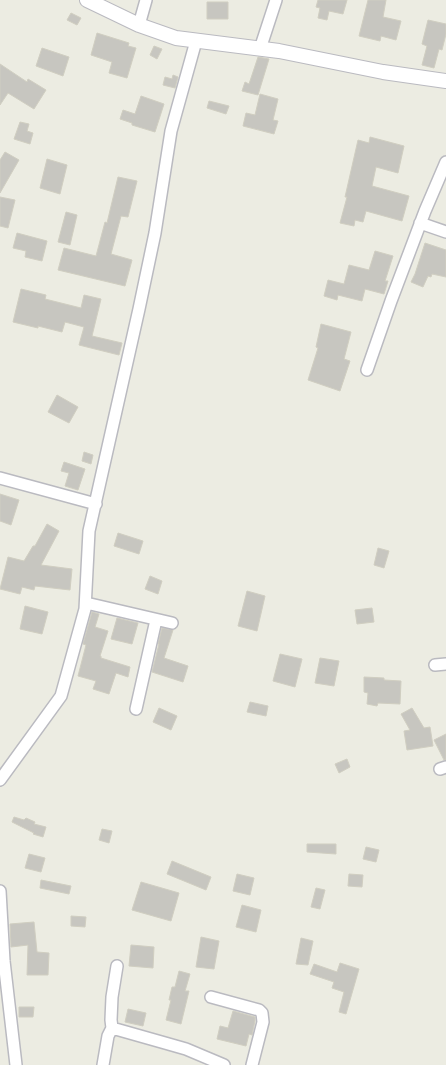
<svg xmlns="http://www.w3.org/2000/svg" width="446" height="1065" font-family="'Open Sans',sans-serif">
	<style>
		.building { fill: #c7c6c0; stroke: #d0cec1 }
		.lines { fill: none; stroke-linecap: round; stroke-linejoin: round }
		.minor-casing { stroke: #babac0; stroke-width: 14 }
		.tertiary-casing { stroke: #babac0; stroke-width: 16 }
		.minor { stroke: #fff; stroke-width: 11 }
		.tertiary { stroke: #fff; stroke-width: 14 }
	</style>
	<rect width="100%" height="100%" fill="#ecece2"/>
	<path class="building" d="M318,0h29l-4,14 -14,-3 -2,9 -9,-2 2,-10 -4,-1z
		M368,0h18l-3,17 18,4 -5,19 -15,-4 -1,5 -21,-5z
		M207,2h21v17h-21z
		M71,13l10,5 -4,7 -10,-5z
		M428,20l18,4v10l-4,16 -3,-1 -5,19 -12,-3 5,-19 -5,-2z
		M97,33l32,10 -1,3 8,2 -9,30 -18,-5 3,-11 -21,-7z
		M154,46l8,3 -5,10 -7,-4z
		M42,48l27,9 -6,19 -27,-10z
		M258,57l11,2 -11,36 -16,-4 3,-9 4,2z
		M0,64l27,18 1,-3 18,11 -12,19 -26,-16 -8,12z
		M173,75l5,2 -3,11 -12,-3 2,-8 7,2z
		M260,94l18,5 -5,21 5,1 -4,13 -31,-8 3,-13 9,2z
		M141,96l23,8 -9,28 -23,-7v-2l-12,-4 3,-9 12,4z
		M209,101l20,5 -3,8 -19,-6z
		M20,122l9,2 -2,7 6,2 -3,11 -16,-5z
		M370,137l34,9 -6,27 -22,-6 -4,19 37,10 -7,25 -36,-10 -3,11 -8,-2 -1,6 -14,-3 7,-26h-2l13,-57 11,3z
		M5,152l14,8 -19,33v-33z
		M47,159l20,6 -7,29 -20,-6z
		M118,177l19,4 -9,36 -7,-1 -10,38 21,6 -7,26 -67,-16 6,-22 32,8 9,-34 2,1z
		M0,197l15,3 -7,28 -8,-2z
		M66,212l11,3 -7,30 -12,-3z
		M17,233l30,8 -5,20 -17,-4 1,-6 -13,-3z
		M425,243l21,7v27l-14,-3 -1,3 -3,-1 -5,11 -12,-5 4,-8z
		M375,251l18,5 -8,25h3l-4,13 -19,-5 -3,12 -24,-6 -1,5 -13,-4 4,-16 16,4 5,-19 20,5z
		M21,289l25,6 -1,4 36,9 3,-13 17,4 -9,37 30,7 -3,12 -40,-10 5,-18 -19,-5 -3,10 -24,-6v2l-25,-6z
		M321,324l30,8 -7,27 6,2 -10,30 -32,-11 10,-32 -2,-1z
		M57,395l21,12 -9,16 -21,-11z
		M84,452l9,3 -2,9 -9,-3z
		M64,462l21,7 -7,21 -13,-4 4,-13 -8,-2z
		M0,494l19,6 -8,25 -11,-4z
		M47,524l12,7 -18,34 31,4 -2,21 -35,-4 -1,4 -12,-3 -2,7 -20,-5 8,-32 16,4 9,-15h2z
		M118,533l25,8 -4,13 -25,-8z
		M378,548l11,3 -5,17 -10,-3z
		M150,576l12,5 -4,13 -13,-5z
		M247,591l18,5 -8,35 -19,-5z
		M25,606l23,6 -6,22 -22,-5z
		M372,608l2,14 -17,2 -2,-14z
		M92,612l7,2 -4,13 13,4 -8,25h1v2l29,9 -2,10 -12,-4 -7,21 -16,-5 3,-8 -18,-5 8,-31 -3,-1z
		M117,618l21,5 -6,21 -21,-5z
		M162,628l11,2 -9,28 24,8 -5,16 -31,-10 7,-28h-1z
		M280,654l22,5 -7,28 -22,-6z
		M320,658l19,3 -5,25 -19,-3z
		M364,677l20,1v2l17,1 -1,23 -22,-1 -1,3 -10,-2 1,-11 -4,-1z
		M250,702l18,4 -2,10 -19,-4z
		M159,708l18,8 -6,14 -18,-8z
		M412,708l12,20 6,-1 3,19 -26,4 -3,-19 6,-1 -9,-16z
		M446,734v26h-2l-10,-20z
		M347,759l3,8 -11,6 -4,-9z
		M14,817l10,3 2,-2 9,4 -1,2 12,3 -3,10 -10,-3 1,-1 -22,-11z
		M102,829l10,2 -3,12 -10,-3z
		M307,844h29v10l-29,-2z
		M366,847l13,3 -3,12 -13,-3z
		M29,854l16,4 -4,14 -16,-4z
		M172,861l39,16 -5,13 -39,-16z
		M237,874l17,4 -4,17 -17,-4z
		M349,874l14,1 -1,12 -14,-1z
		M41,880l30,6 -2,8 -29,-6z
		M141,882l38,11 -8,28 -39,-11z
		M316,888l9,2 -5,19 -9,-2z
		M242,905l19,5 -5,22 -20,-5z
		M71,916l15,1 -1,10 -14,-1z
		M34,922l3,30 12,1 -1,22h-21l1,-30 -17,2 -1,-23z
		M201,937l18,4 -5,28 -18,-2z
		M301,938l12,3 -5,24 -12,-1z
		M131,945l23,2 -1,21 -24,-2z
		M340,963l19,6 -13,45 -7,-2 5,-20 -12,-4 2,-6 -24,-8 4,-10 23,8z
		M179,971l11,3 -5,17h4l-8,33 -15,-4 5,-20h-2l3,-13h3z
		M19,1007h15l-1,10h-14z
		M128,1009l18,4 -3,13 -18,-4z
		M233,1011l22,6v4l-3,14 -3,-1 -3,12 -29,-7 3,-13 8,2z"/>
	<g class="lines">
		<defs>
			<path id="minor" d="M139,25l7,-25
				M260,49l16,-49
				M420,223l26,9
				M367,370l24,-69 34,-90 21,-49
				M0,478l96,26
				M86,603l86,20
				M435,665l11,-1
				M136,709l20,-89
				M440,769l6,-2
				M0,780l61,-84 24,-87 4,-78 50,-222 16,-76 16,-102 25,-90
				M0,891l4,70 12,104
				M211,997l48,13 3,3 1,9 -11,43
				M112,1028l53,15 21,6 38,16
				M103,1065l5,-29 4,-8 -1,-8 1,-23 5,-31"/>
			<path id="tertiary" d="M87,0l52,25 37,13 103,13 104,21 63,9"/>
		</defs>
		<use href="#minor" class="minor-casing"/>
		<use href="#tertiary" class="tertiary-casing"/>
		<use href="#minor" class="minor"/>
		<use href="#tertiary" class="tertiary"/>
	</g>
</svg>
